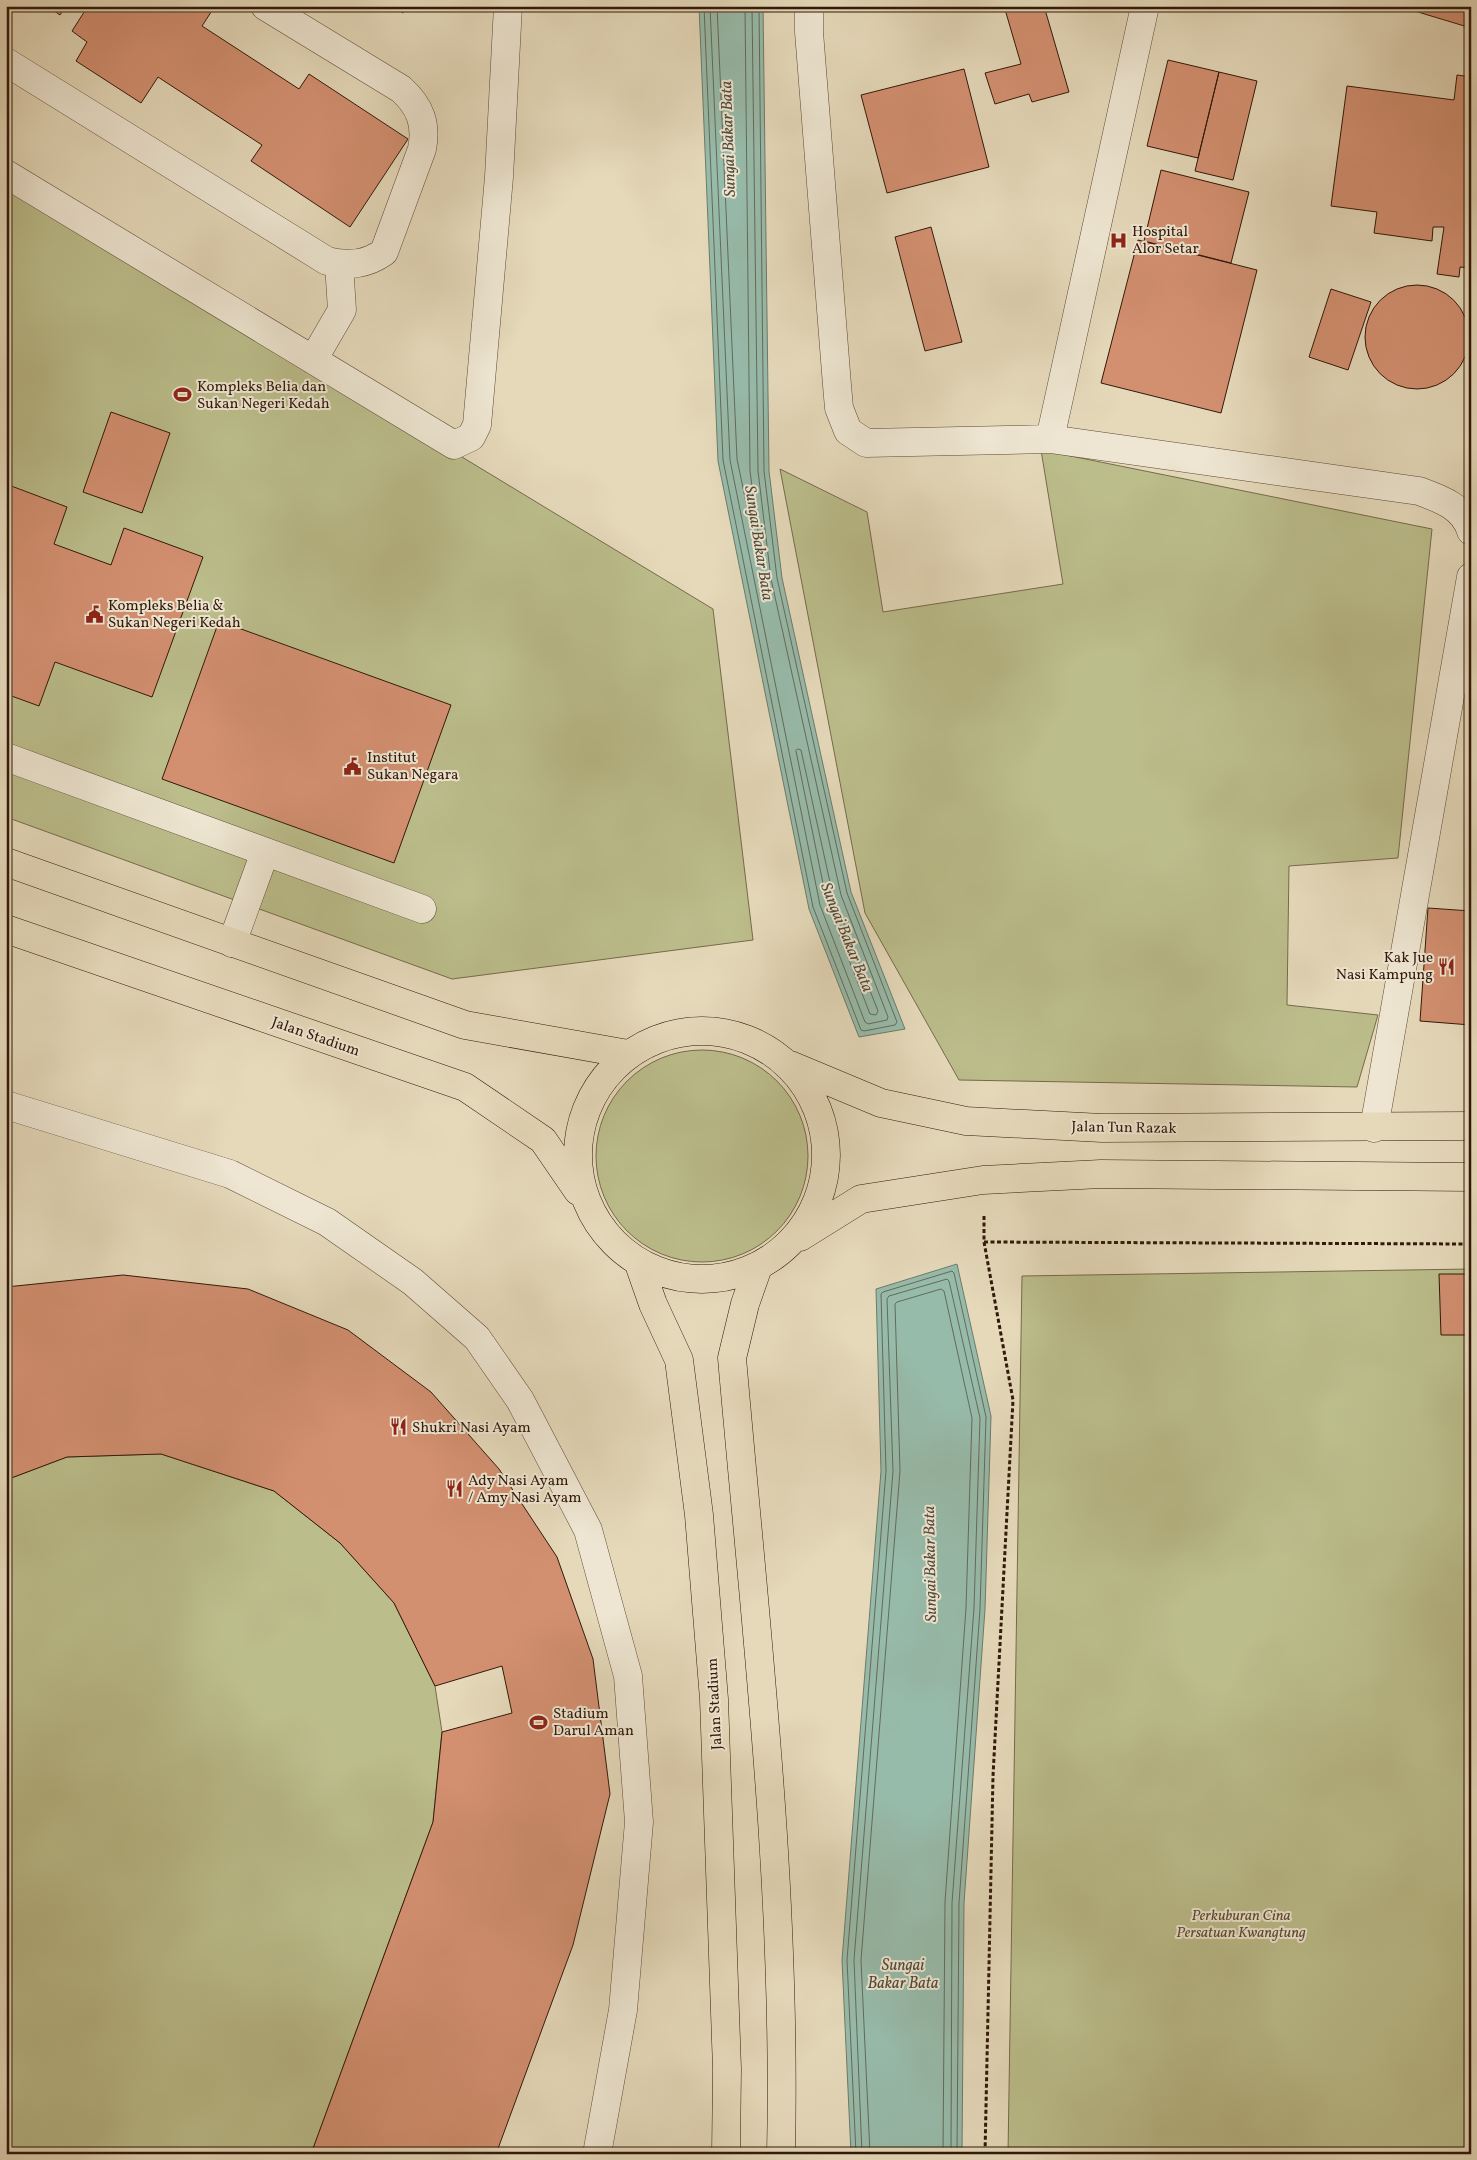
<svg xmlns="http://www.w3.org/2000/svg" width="1477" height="2160" font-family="Vollkorn,serif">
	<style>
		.green { fill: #bbbd8b; stroke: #766a4a }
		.water { fill: #97bbaa; stroke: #6e7a6a }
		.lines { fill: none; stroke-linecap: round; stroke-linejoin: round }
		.shore { stroke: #646a5a; stroke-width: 1 }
		.building { fill: #d39071; stroke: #311809 }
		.minor-casing { stroke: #5e4835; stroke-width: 29 }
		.major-casing { stroke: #311809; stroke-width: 29 }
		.path { stroke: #311809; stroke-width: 3; stroke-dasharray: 4 2.5; stroke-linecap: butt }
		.minor { stroke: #eee6d2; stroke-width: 28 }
		.major { stroke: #e5d9ba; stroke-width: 28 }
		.labels { text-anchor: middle; stroke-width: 4; stroke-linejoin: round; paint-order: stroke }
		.poi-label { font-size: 15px; fill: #311809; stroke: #eee6d2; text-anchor: start }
		.street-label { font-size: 15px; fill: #311809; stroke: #eee6d2 }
		.park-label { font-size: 15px; font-style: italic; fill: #5a4a30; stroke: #eee6d2 }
		.water-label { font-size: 16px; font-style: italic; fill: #504939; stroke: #eee6d2 }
	</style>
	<rect width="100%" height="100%" fill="#e5d9ba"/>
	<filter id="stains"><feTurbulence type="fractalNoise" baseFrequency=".004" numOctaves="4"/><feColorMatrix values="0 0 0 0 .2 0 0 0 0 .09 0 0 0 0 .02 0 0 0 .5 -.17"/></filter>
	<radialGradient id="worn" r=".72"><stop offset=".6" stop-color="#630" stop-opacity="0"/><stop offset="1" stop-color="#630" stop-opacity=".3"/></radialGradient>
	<path class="green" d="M6,181l707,428 40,331 -301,39 -446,-162z
		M1041,450l391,79 -34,329 -109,8 -2,139 91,10 -21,72 -398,-7 -94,-167 -85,-444 87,43 16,100 180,-28z
		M596 1156a106 106 0 1 1 212 0a106 106 0 1 1-212 0Z
		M1471,1269v885h-463l14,-878z
		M161,1454l113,37 66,52 54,60 41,83 7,46 -9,90 -122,332h-305v-674l61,-23z"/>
	<path class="water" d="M699,6h64l6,465 13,107 69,314 54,137 -46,8 -50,-128 -91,-448z
		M957,1264l34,152 -6,193 -21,294 -2,251h-111l-9,-194 39,-489 -5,-182z"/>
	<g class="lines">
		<path class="shore" d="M704,6l19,454 90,447 48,123 3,1 31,-6 2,-3 -50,-129 -70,-315 -13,-107 -5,-465
			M710,6l20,454 90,445 45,117 3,2 19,-4 1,-3 -47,-122 -70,-316 -13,-108 -6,-465
			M717,6l20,453 17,82 2,2 3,-3 -9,-69 -5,-465
			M798,749l3,1 32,146 45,115 -2,4 -6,-1 -43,-111 -31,-152z
			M856,2154l-9,-194 39,-489 -5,-177 2,-2 69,-21 2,2 32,144 -6,192 -21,294 -2,251
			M862,2154l-8,-194 39,-489 -6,-172 2,-3 58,-17 2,2 31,137 -6,190 -22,295 -1,251
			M870,2154l-9,-194 39,-489 -5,-167 2,-2 44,-13 3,2 28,127 -6,190 -21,294 -2,252"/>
	</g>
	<path class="building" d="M47,6h19l-6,9z
		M88,6h127l-13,20 97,63 10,-15 99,65 -58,88 -99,-66 11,-16 -104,-68 -17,26 -65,-42 11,-19 -15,-11z
		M393,6h14l-4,7z
		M1004,6h40l25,86 -37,10 -3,-8 -34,10 -10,-31 36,-9z
		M1398,6h73v22z
		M1168,60l51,12 -21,86 -51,-12z
		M964,69l25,98 -102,26 -26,-98z
		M1219,72l38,9 -24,99 -38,-9z
		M1457,75l14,2v191l-11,-1 -1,10 -22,-3 7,-47h-11l-1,14 -58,-8 3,-21 -46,-6 16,-120 107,14z
		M1161,170l88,22 -18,71 -87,-22z
		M931,227l31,115 -37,9 -30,-114z
		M1138,240l119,30 -36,143 -120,-30z
		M1365 337a52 52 0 1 1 104 0a52 52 0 1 1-104 0Z
		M1331,289l40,13 -23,68 -39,-13z
		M111,412l59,21 -28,80 -59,-21z
		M6,484l61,23 -13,37 57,21 13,-37 79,29 -51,140 -97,-35 -16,44 -33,-12z
		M219,621l232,84 -57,158 -232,-84z
		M1428,908l43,3v114l-51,-4z
		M1439,1274h32v61h-30z
		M123,1275l125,14 100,41 83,62 68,77 58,88 36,102 17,135 -37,151 -77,209h-185l122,-332 9,-90 70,-19 -10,-47 -67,20 -41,-83 -54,-60 -66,-52 -113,-37 -94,3 -61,23v-193z"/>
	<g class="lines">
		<defs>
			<path id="minor" d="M809,6v26l28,353 2,23 9,23 18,12 184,-4 369,52c22,8 45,16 52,40
				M6,62l321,199c21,5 39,4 57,-9l38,-103c5,-25 -2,-43 -21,-60l-136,-83
				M6,174l448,271 17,-8 6,-12 22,-248 9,-171
				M313,360l29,-50 -3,-46
				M1050,439l95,-433
				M6,757l416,152
				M232,943l33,-91
				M6,1105l224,69 97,48 86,60 64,56 43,62 68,130 40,146 11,146 -16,188 -26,144
				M1374,1128l97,-551"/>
			<path id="major" d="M6,862l459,163 163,29
				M6,929l459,158 78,53 35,51
				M578 1155a124 124 0 1 1 248 0a124 124 0 1 1-248 0Z
				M790,1065l91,38 85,18 136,7 369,-2
				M800,1237l61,-38 122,-19 118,-6 370,3
				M639,1264l14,40 26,56 20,155 15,184 13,370 -1,85
				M758,1267l-13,37 -13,54c23,264 55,530 49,796"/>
		</defs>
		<use href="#minor" class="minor-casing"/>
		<use href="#major" class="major-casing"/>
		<path class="path" d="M984,1216v26l29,158 -20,376 -8,378
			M984,1242l487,2"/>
		<use href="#minor" class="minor"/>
		<use href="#major" class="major"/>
	</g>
	<defs>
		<symbol id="hospital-bare" viewBox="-9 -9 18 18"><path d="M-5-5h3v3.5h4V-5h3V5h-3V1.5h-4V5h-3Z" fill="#8f2418" stroke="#eee6d2" stroke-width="2.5" paint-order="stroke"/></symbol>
		<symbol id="stadium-bare" viewBox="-9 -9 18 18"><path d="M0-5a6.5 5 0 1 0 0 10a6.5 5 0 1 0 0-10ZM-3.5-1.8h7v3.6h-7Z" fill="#8f2418" stroke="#eee6d2" stroke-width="2.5" paint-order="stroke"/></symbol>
		<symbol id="civic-bare" viewBox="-9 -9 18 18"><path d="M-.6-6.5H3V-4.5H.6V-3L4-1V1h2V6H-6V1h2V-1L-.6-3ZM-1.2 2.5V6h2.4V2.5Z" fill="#8f2418" stroke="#eee6d2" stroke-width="2.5" paint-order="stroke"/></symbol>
		<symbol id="restaurant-bare" viewBox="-9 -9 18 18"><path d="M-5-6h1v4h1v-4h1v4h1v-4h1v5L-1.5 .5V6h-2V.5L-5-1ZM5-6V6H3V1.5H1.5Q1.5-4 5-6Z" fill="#8f2418" stroke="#eee6d2" stroke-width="2.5" paint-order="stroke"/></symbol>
	</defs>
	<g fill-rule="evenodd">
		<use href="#hospital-bare" x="1106" y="228" width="25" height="25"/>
		<use href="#stadium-bare" x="170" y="382" width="25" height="25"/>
		<use href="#civic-bare" x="82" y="602" width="25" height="25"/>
		<use href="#civic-bare" x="340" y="754" width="25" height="25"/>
		<use href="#restaurant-bare" x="1434" y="954" width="25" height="25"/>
		<use href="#restaurant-bare" x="386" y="1414" width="25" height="25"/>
		<use href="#restaurant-bare" x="442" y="1476" width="25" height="25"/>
		<use href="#stadium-bare" x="526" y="1710" width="25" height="25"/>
	</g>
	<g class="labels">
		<g class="poi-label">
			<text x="1132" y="236">Hospital<tspan x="1132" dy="17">Alor Setar</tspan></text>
			<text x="197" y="391">Kompleks Belia dan<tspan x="197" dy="17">Sukan Negeri Kedah</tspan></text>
			<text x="108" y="610">Kompleks Belia &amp;<tspan x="108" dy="17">Sukan Negeri Kedah</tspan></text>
			<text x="367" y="762">Institut<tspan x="367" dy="17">Sukan Negara</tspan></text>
			<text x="1433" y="962" text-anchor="end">Kak Jue<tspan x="1433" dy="17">Nasi Kampung</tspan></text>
			<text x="412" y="1432">Shukri Nasi Ayam</text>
			<text x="468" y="1485">Ady Nasi Ayam<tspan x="468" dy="17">/ Amy Nasi Ayam</tspan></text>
			<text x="553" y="1718">Stadium<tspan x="553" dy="17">Darul Aman</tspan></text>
		</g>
		<g class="street-label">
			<text transform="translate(316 1036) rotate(19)" y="5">Jalan Stadium</text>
			<text transform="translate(1124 1127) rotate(1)" y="5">Jalan Tun Razak</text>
			<text transform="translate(714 1704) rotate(-93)" y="5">Jalan Stadium</text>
		</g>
		<g class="park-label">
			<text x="1241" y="1920">Perkuburan Cina<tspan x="1241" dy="17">Persatuan Kwangtung</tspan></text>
		</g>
		<g class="water-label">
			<text transform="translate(727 139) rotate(-92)" y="6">Sungai Bakar Bata</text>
			<text transform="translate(760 543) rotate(81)" y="6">Sungai Bakar Bata</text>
			<text transform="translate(848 937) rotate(68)" y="6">Sungai Bakar Bata</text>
			<text transform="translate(929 1564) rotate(-91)" y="6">Sungai Bakar Bata</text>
			<text x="903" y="1970">Sungai<tspan x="903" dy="18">Bakar Bata</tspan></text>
		</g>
	</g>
	<rect width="1477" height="2160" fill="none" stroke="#e5d9ba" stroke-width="25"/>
	<rect x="8" y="8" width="1462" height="2145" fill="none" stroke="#311809" stroke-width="2.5"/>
	<rect x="12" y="12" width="1452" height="2135" fill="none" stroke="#311809"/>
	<rect width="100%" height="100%" filter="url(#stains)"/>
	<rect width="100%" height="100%" fill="url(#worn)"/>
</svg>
